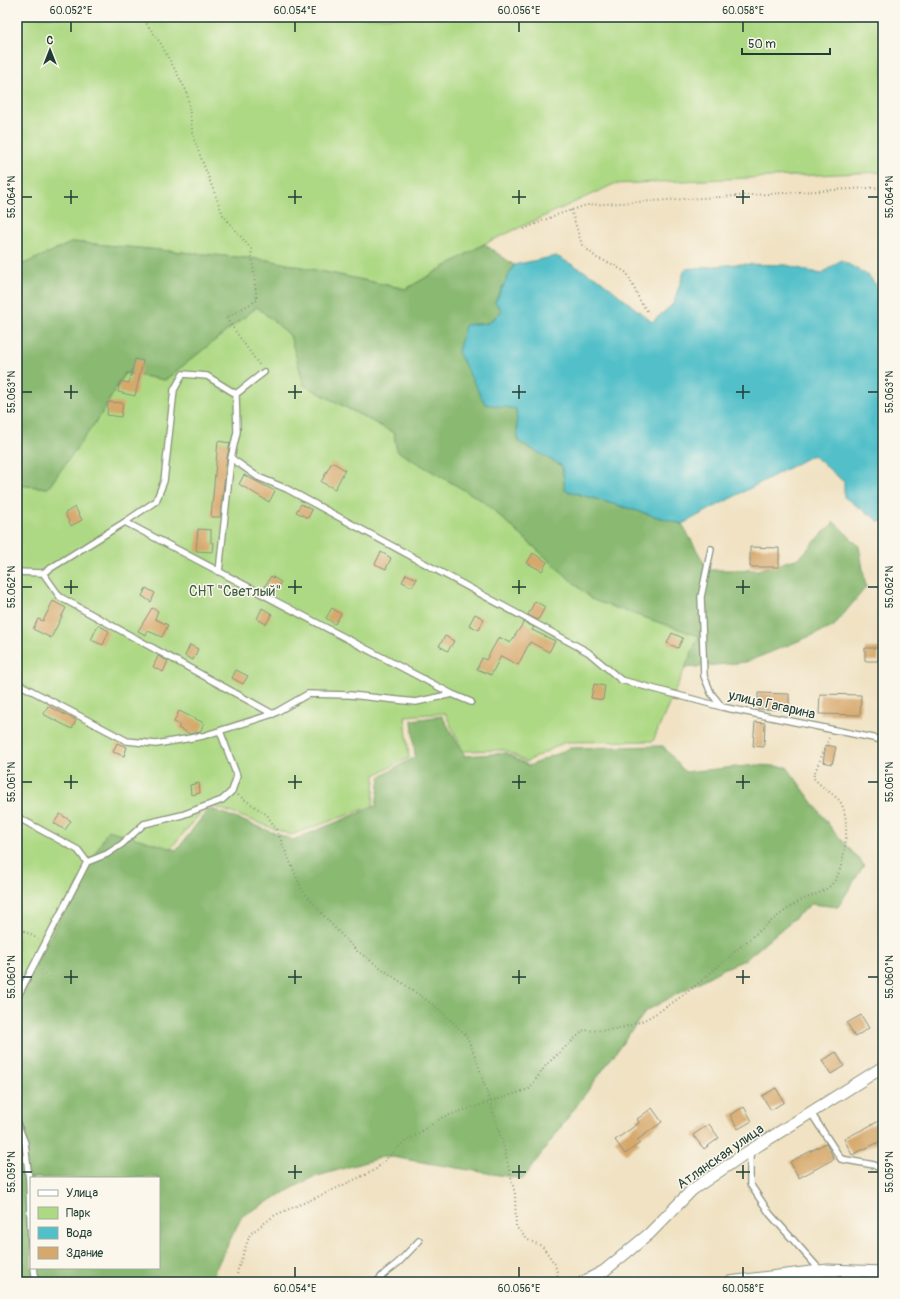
<svg xmlns="http://www.w3.org/2000/svg" width="900" height="1299" font-family="Pangolin,sans-serif">
	<style>
		.green { fill: #aed984; stroke: #668b5c }
		.forest { fill: #8ab972; stroke: #547b53; fill-rule: evenodd }
		.water { fill: #52c0c9; stroke: #387e7e }
		.building { fill: #d6a86c }
		.lines { fill: none; stroke-linecap: round; stroke-linejoin: round }
		.lane-casing { stroke: #88907c; stroke-width: 8 }
		.street-casing { stroke: #88907c; stroke-width: 13 }
		.path { stroke: #88907c; stroke-width: 2; stroke-dasharray: 1 3; stroke-linecap: butt }
		.lane { stroke: #fff; stroke-width: 5.5 }
		.street { stroke: #fff; stroke-width: 11 }
		.ticks { fill: none; stroke: #1f3d34; stroke-width: 1.5 }
		.labels { text-anchor: middle; stroke-width: 3; stroke-linejoin: round; paint-order: stroke }
		.park-label { font-size: 14px; fill: #3c5c44; stroke: #fbf7ec }
		.street-label { font-size: 14px; fill: #1f3d34; stroke: #fbf7ec }
		.neatline { fill: none; stroke: #1f3d34; stroke-width: 1.5 }
		.ticks-label { font-size: 10px; text-anchor: middle; fill: #1f3d34 }
	</style>
	<rect width="100%" height="100%" fill="#fbf7ec"/>
	<filter id="ink" filterUnits="userSpaceOnUse"><feTurbulence type="fractalNoise" baseFrequency=".025" numOctaves="2"/><feDisplacementMap in="SourceGraphic" scale="8" xChannelSelector="R" yChannelSelector="G"/><feConvolveMatrix kernelMatrix="1 2 1 2 8 2 1 2 1" color-interpolation-filters="sRGB"/></filter>
	<filter id="wash" filterUnits="userSpaceOnUse"><feTurbulence type="fractalNoise" baseFrequency=".012" numOctaves="4" result="noise"/><feDisplacementMap in="SourceGraphic" scale="16" xChannelSelector="R" yChannelSelector="G"/><feGaussianBlur stdDeviation="0.9" result="paint"/><feColorMatrix in="noise" values="0 0 0 0 0 0 0 0 0 0 0 0 0 0 0 0 0 1.4 0 .05"/><feComposite in="paint" operator="in"/></filter>
	<g filter="url(#wash)">
		<rect width="100%" height="100%" fill="#f0e2c3"/>
		<path class="green" d="M17,17h866v155l-269,12 -130,60 -78,45 -138,-29 -195,-18 -56,25z
			M257,307l33,28 14,50 90,48 3,18 86,50 110,99 106,36 -46,105 -88,1 -39,20 -21,-12 -42,1 -18,-38 -40,3 4,42 -34,17 -2,31 -82,29 -83,-31 -37,44 -50,25 -104,148v-536l31,3 52,-72 25,-43 40,7z"/>
		<path class="forest" d="M73,242l195,18 138,29 78,-45 30,21 -19,37 7,9 -14,12 -23,2 51,84 2,32 44,25 3,24 117,34 26,46h50l41,-12 35,-36 25,24 7,41 -33,40 -87,35 -61,6 14,-32 -106,-36 -110,-99 -86,-50 -3,-18 -90,-48 -14,-50 -33,-28 -92,73 -40,-7 -25,43 -52,72 -31,-3v-218z
			M442,716l23,40 41,-3 23,13 41,-18 93,-2 22,26 72,-7 30,2 45,62 32,36 -26,42 -27,-3 -66,56 -22,9 -77,42 -123,168 -137,-23 -75,22 -69,38 -33,66h-192v-284l91,-168 69,20 32,-42 84,32 83,-34 4,-29 35,-20 -3,-37zM31,1178h128v90h-128z"/>
		<path class="water" d="M556,256l43,23 53,43 21,-18 12,-35 52,-5 49,1 35,9 20,-14 28,16 14,18v228l-4,-1 -35,-24v-15l-31,-27 -131,69 -117,-34 -3,-24 -44,-25 -2,-32 -31,-5 -27,-52 7,-27 23,-2 14,-12 -7,-9 19,-37z"/>
		<g id="blocks">
			<path class="building" d="M135,359l8,2 -8,35 -17,-4 2,-11 9,2z
				M108,402l15,1 -2,14 -14,-2z
				M218,441l12,2 -3,15 -7,59h-9z
				M332,462l13,8 -10,19 -14,-7z
				M244,475l31,16 -6,11 -30,-18z
				M301,504l11,6 -4,8 -12,-6z
				M75,507l7,13 -11,6 -6,-13z
				M198,529l13,1v13h3l-1,9 -17,-1z
				M750,547l29,1v19h-29z
				M381,552l10,6 -5,11 -11,-5z
				M533,553l14,9 -5,9 -15,-8z
				M406,574l11,5 -5,8 -10,-5z
				M271,576l10,6 -7,10 -9,-6z
				M146,588l9,5 -4,9 -9,-6z
				M53,601l13,7 -15,30 -18,-9 5,-10 5,2z
				M535,601l10,6 -7,13 -10,-5z
				M152,608l6,3 -3,8 13,6 -6,12 -14,-6 -2,4 -8,-4z
				M262,608l10,6 -6,10 -9,-5z
				M332,608l9,6 -6,10 -9,-6z
				M475,614l9,5 -5,11 -10,-5z
				M524,622l10,5 -2,3 23,11 -6,11 -19,-10 -12,23 -17,-9 -10,19 -14,-6 5,-11 4,2 13,-23 11,6z
				M98,625l11,6 -6,14 -12,-5z
				M672,633l11,5 -5,10 -11,-5z
				M445,636l9,5 -6,10 -9,-5z
				M190,645l8,4 -5,11 -8,-4z
				M865,648h14l-1,13h-13z
				M158,656l10,5 -5,11 -10,-5z
				M236,670l12,6 -5,8 -11,-6z
				M594,684l11,2 -2,14 -12,-2z
				M758,693l31,1v16l-31,-1z
				M820,694l41,1 -1,20 -41,-1z
				M48,706l28,14 -4,9 -29,-15z
				M179,711l25,12 -4,9 -10,2 -12,-6 2,-3 -6,-3z
				M755,722l10,1 -1,24 -11,-1z
				M117,743l10,4 -3,9 -11,-4z
				M826,745l10,2 -4,17 -9,-2z
				M199,783l1,10 -9,2 -1,-10z
				M60,814l11,7 -6,9 -11,-7z
				M861,1015l8,13 -14,9 -8,-14z
				M836,1052l8,14 -13,8 -9,-13z
				M776,1088l8,14 -13,8 -9,-14z
				M744,1107l8,14 -14,8 -8,-14z
				M652,1108l10,14 -25,18 3,3 -15,11 -10,-14 24,-17 -2,-4z
				M879,1121l4,8v11l-31,15 -8,-16z
				M709,1124l10,14 -15,11 -11,-14z
				M826,1143l8,16 -35,19 -9,-16z"/>
		</g>
	</g>
	<g filter="url(#ink)">
		<use href="#blocks" fill-opacity="0" stroke="#88907c" stroke-width="1"/>
		<g class="lines">
			<defs>
				<path id="lane" d="M236,394l28,-22
					M231,458l27,19 29,12 301,163 33,28 101,27
					M125,522l327,172 19,8
					M711,549l-10,48 3,79 7,17 11,14 161,33
					M17,572l26,1 82,-51 31,-21 8,-20 10,-91 9,-16 24,2 29,18 1,38 -6,26 -12,114
					M43,573l17,24 213,117
					M17,683l110,58 29,3 47,-8 70,-22 35,-20 42,1 66,7 36,-8
					M17,817l61,33 9,12 -70,136
					M87,862l20,-8 15,-10 22,-20 38,-9 40,-15 10,-9 5,-15 -17,-45
					M811,1113l30,46 33,6 9,5
					M17,1123l8,20 4,37 2,66
					M750,1150v34l20,30 50,56
					M34,1268l2,14
					M377,1282l7,-8 15,-12 20,-21"/>
				<path id="street" d="M583,1282l21,-11 45,-37 43,-44 51,-35 140,-88
					M729,1282l99,-12 55,2"/>
			</defs>
			<use href="#lane" class="lane-casing"/>
			<use href="#street" class="street-casing"/>
			<path class="path" d="M142,17l19,27 26,48 6,45 30,78 28,34 6,51 -31,18 34,48
				M571,210l11,35 15,13 15,6 15,9 14,30 8,10
				M524,229l32,-14 31,-10 296,-18
				M238,795l29,20 9,14 26,61 29,34 26,27 82,58 27,26 10,23 27,86 12,50 1,33 12,13 14,6 13,18 4,18
				M17,927l21,12
				M236,1282l2,-13 12,-35 25,-19 45,-19 55,-26 27,-26 41,-27 86,-28 18,-25 37,-34c19,2 45,-2 62,-11 56,-30 96,-80 149,-115 18,-12 37,-9 45,-35 6,-17 11,-57 -2,-70 -9,-8 -18,-13 -25,-22l16,-39"/>
			<use href="#lane" class="lane"/>
			<use href="#street" class="street"/>
		</g>
	</g>
	<path class="ticks" d="M71,22v10M295,22v10M519,22v10M743,22v10M71,190v14M295,190v14M519,190v14M743,190v14M22,197h10M64,197h14M288,197h14M512,197h14M736,197h14M868,197h10M71,385v14M295,385v14M519,385v14M743,385v14M22,392h10M64,392h14M288,392h14M512,392h14M736,392h14M868,392h10M71,580v14M295,580v14M519,580v14M743,580v14M22,587h10M64,587h14M288,587h14M512,587h14M736,587h14M868,587h10M71,775v14M295,775v14M519,775v14M743,775v14M22,782h10M64,782h14M288,782h14M512,782h14M736,782h14M868,782h10M71,970v14M295,970v14M519,970v14M743,970v14M22,977h10M64,977h14M288,977h14M512,977h14M736,977h14M868,977h10M295,1165v14M519,1165v14M743,1165v14M22,1172h10M288,1172h14M512,1172h14M736,1172h14M868,1172h10M295,1267v10M519,1267v10M743,1267v10"/>
	<g class="labels">
		<g class="park-label">
			<text x="235" y="596">СНТ "Светлый"</text>
		</g>
		<g class="street-label">
			<text transform="translate(772 704) rotate(13)" y="5">улица Гагарина</text>
			<text transform="translate(720 1156) rotate(-35)" y="5">Атлянская улица</text>
		</g>
	</g>
	<rect width="900" height="1299" fill="none" stroke="#fbf7ec" stroke-width="44"/>
	<rect x="30" y="1177" width="130" height="92" fill="#fbf7ec" stroke="#a3ada2"/>
	<rect x="38" y="1190" width="20" height="6" fill="#ffffff" stroke="#a3ada2"/>
	<text x="66" y="1197" font-size="12" fill="#1f3d34">Улица</text>
	<rect x="38" y="1207" width="20" height="12" fill="#aed984" stroke="#a3ada2"/>
	<text x="66" y="1217" font-size="12" fill="#1f3d34">Парк</text>
	<rect x="38" y="1227" width="20" height="12" fill="#52c0c9" stroke="#a3ada2"/>
	<text x="66" y="1237" font-size="12" fill="#1f3d34">Вода</text>
	<rect x="38" y="1247" width="20" height="12" fill="#d6a86c" stroke="#a3ada2"/>
	<text x="66" y="1257" font-size="12" fill="#1f3d34">Здание</text>
	<g transform="translate(50 50)" stroke="#fbf7ec" stroke-width="3" paint-order="stroke">
	<path d="M0-3L7 15L0 10L-7 15Z" fill="#1f3d34"/>
	<text y="-6" font-size="11" font-weight="bold" text-anchor="middle" fill="#1f3d34">С</text>
	</g>
	<path d="M742 48v6h88v-6" fill="none" stroke="#1f3d34" stroke-width="2"/>
	<text x="748" y="48" font-size="12" fill="#1f3d34" stroke="#fbf7ec" stroke-width="3" paint-order="stroke">50 m</text>
	<rect x="22" y="22" width="856" height="1255" class="neatline"/>
	<g class="ticks-label">
		<text x="71" y="14">60.052°E</text>
		<text x="295" y="14">60.054°E</text>
		<text x="519" y="14">60.056°E</text>
		<text x="743" y="14">60.058°E</text>
		<text transform="translate(11 197) rotate(-90)" y="4">55.064°N</text>
		<text transform="translate(889 197) rotate(-90)" y="4">55.064°N</text>
		<text transform="translate(11 392) rotate(-90)" y="4">55.063°N</text>
		<text transform="translate(889 392) rotate(-90)" y="4">55.063°N</text>
		<text transform="translate(11 587) rotate(-90)" y="4">55.062°N</text>
		<text transform="translate(889 587) rotate(-90)" y="4">55.062°N</text>
		<text transform="translate(11 782) rotate(-90)" y="4">55.061°N</text>
		<text transform="translate(889 782) rotate(-90)" y="4">55.061°N</text>
		<text transform="translate(11 977) rotate(-90)" y="4">55.060°N</text>
		<text transform="translate(889 977) rotate(-90)" y="4">55.060°N</text>
		<text transform="translate(11 1172) rotate(-90)" y="4">55.059°N</text>
		<text transform="translate(889 1172) rotate(-90)" y="4">55.059°N</text>
		<text x="295" y="1292">60.054°E</text>
		<text x="519" y="1292">60.056°E</text>
		<text x="743" y="1292">60.058°E</text>
	</g>
</svg>
